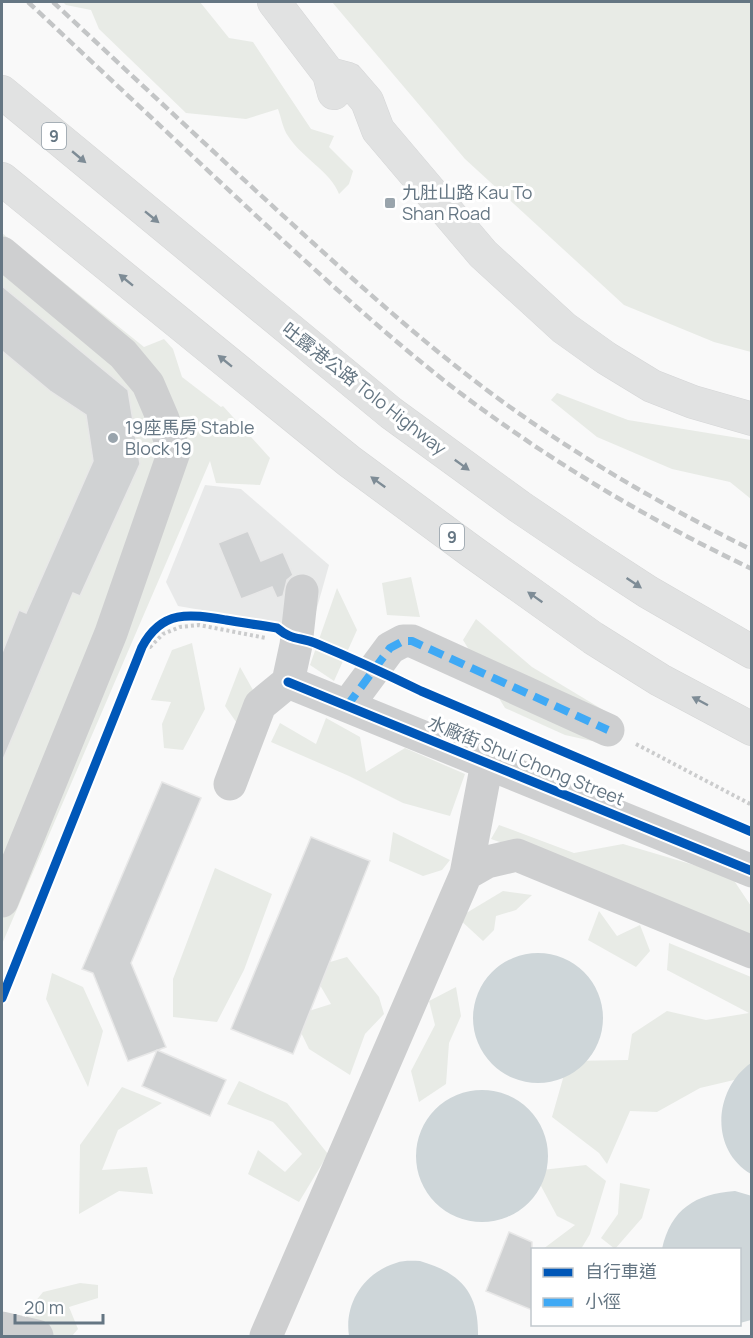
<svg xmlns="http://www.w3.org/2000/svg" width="753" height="1338" font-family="Manrope,'Noto Sans TC',sans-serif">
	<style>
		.built { fill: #e8e9e9 }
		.green { fill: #e8ebe6 }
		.water { fill: #ced6d9 }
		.building { fill: #d0d2d3; stroke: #e8e8e8; stroke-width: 1.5 }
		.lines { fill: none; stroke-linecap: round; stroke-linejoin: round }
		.major-casing { stroke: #d5d6d7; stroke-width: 34 }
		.highway-casing { stroke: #d5d6d6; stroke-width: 34 }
		.path { stroke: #cbcccd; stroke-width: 4; stroke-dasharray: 3 3; stroke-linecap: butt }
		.minor { stroke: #cecfd0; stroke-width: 33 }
		.major { stroke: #e1e2e2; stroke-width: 33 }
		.highway { stroke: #e1e2e2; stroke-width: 33 }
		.rail { stroke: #c3c5c6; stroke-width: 4.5; stroke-dasharray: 9 4.5; stroke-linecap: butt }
		.quiet { stroke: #3fa9f5; stroke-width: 8; stroke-dasharray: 15 8; stroke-linecap: butt }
		.cycleway-casing { stroke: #fff; stroke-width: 13 }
		.cycleway { stroke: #0057b8; stroke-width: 9 }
		.oneway { fill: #7e8c96 }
		.poi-dot { fill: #99a4ac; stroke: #fff; stroke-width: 2 }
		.labels { text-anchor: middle; stroke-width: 6; stroke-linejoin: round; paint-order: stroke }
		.shield { fill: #fff; stroke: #939fa8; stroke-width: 1.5 }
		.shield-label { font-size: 16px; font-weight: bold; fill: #657683 }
		.poi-label { font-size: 18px; fill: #657683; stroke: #fff; text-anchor: start }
		.street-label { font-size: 18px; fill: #657683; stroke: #fff }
	</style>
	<rect width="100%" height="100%" fill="#f9f9f9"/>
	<path class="built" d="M205,485l36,4 88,76 -18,64 -133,-23 -12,-24z"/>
	<path class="green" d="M63,2h137l29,36 24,4 58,87 23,7 -5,11 24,24 -4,13 -10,10c-8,-22 -38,-37 -51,-58 -5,-7 -7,-19 -10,-27l-32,10 -60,-6 -87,-84 -8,-19 -25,-5z
		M332,2h419v350l-37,-10 -90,-37 -159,-146z
		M2,233l142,114 20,-8 9,10 9,28 39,30 2,-1 47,52 -10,27 -44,-2 -6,-22 -208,483z
		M557,393l71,27 123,20v59l-21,-17 -58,-13 -75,-32 -46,-37z
		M411,577l9,40 -33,-2 -5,-32z
		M337,588l20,42 -23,51 -24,-16z
		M476,619l56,48 73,44 -13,30 -27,-6 -60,-27 -42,-68z
		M192,643l13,66 -22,41 -19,-2 -2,-24 9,-22 -20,-2 21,-50z
		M240,667l13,23 -12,39 -16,-23z
		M326,718l34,19 6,35 39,-24 60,26 -15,42 -47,-13 -54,-27 -78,-34 9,-19 36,21z
		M499,825l75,28 49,-9 108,32 20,30v53l-161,-86 -99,-34z
		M393,832l57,28 -8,10 -19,6 -34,-15z
		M215,868l57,26 -28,76 -27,52 -44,-5v-38z
		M503,891l29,4 -16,15 -20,6 -2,14 -11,11 -25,-23z
		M599,911l18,25 23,-11 10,26 -14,16 -48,-27z
		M669,943l82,34v99l-51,12 -43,24 -27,-1 -23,53 -8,-11 -47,-36 16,-56 60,-1 4,-26 35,-23 39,9 43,-7 -82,-43z
		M347,957l32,40 5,17 -19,20 -15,41 -41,-26 -16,-33 38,-12 -21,-36z
		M52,973l31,14 20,44 -15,56 -42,-88z
		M456,987l5,29 -12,27 -3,41 -27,18 -8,-31 24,-46 -6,-24z
		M239,1081l48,22 41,51 -29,48 -51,-28 10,-24 27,22 17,-18 -29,-32 -46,-18z
		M122,1087l40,16 -44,27 -16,40 45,-3 6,27 -34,-3 -40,23 1,-69z
		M586,1165l20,16 -16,53 -9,15h-38l32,-24 -18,-9 -24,-45z
		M620,1183l30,6 -8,29 -27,31 -14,-11 17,-24z
		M80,1283l18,2v13l-29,9 9,22 -6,7h-70l20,-18 21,-26z"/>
	<path class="water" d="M473 1018a65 65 0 1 1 130 0a65 65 0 1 1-130 0Z
		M751,1063v111c-42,-25 -37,-85 0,-111z
		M416 1156a66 66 0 1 1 132 0a66 66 0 1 1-132 0Z
		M735,1191l17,5 -1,124 -11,3v-73l-78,-1c9,-40 33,-55 73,-58z
		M420,1261c41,12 59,32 58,75h-129c-5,-33 15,-63 47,-73 8,-3 17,-2 24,-2z"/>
	<path class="building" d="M2,286l126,104 12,74 -60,132 -7,-3 -71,169v-109l17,-43 7,3 67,-152 -7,-46 -36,-24 -48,-40z
		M248,531l13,30 22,-9 10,23 -6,5 -4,16 -6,2 -5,-11 -31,12 -23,-56z
		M162,782l39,16 -70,165 35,84 -38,14 -35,-88 -11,-4z
		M311,837l59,24 -77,193 -62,-25z
		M157,1050l69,30 -16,36 -68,-30z
		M509,1232l23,10v68l-46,-19z"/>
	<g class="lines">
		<defs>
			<path id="major" d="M274,2l55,72 5,19
				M329,74l19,5 19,22 11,29 105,124 81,74 42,30 46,28 41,16 59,17"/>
			<path id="highway" d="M2,92l389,321 129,94 65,44 63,41 104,60
				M2,179l347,282 122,90 122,87 67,42 92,49"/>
		</defs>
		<use href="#major" class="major-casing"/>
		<use href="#highway" class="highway-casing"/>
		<path class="path" d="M139,644l3,3h8l13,-13 17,-7 19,-2 67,13
			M636,744l116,61"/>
		<path class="minor" d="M2,253l121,101 25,30 15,35 11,33 -63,181 -109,268
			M288,682l464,189
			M347,706l43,-58 13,-7h9l196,89
			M230,784l30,-79 28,-23 8,-37 6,-54
			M466,874l21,-111
			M2,1328l35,8
			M266,1336l200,-462 21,-12 30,-7 235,97"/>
		<use href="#major" class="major"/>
		<use href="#highway" class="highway"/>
		<path class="rail" d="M28,2c79,74 158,148 237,222 61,56 121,111 186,162 94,72 194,132 301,183
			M53,2c86,80 172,161 259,240 64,58 128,115 198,165 77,55 158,101 242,143"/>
		<path class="quiet" d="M347,706l43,-58 13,-7h9l196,89"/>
		<defs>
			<path id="cycleway" d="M288,682l464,189
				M2,998l140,-351c20,-38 48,-33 84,-27 17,3 34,5 51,8 14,12 22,9 38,15 36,15 71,31 106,48l331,141"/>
		</defs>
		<use href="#cycleway" class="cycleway-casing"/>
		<use href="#cycleway" class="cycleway"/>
	</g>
	<defs><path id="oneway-solid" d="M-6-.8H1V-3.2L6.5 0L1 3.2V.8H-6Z" transform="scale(1.5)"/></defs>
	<g class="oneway">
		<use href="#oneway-solid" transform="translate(79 157) rotate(40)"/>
		<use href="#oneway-solid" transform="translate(152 217) rotate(39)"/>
		<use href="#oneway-solid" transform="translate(126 280) rotate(-141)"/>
		<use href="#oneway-solid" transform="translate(225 361) rotate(-141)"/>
		<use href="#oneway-solid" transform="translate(462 465) rotate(36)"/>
		<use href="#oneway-solid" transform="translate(378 482) rotate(-144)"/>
		<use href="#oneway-solid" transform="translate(634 583) rotate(34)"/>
		<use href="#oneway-solid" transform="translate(535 597) rotate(-145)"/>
		<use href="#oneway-solid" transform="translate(700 701) rotate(-152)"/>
	</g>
	<g class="poi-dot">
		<rect x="384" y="197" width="12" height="12" rx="3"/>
		<circle cx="113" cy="438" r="6"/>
	</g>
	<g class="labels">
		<g class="shield">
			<rect x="42" y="123" width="24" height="26" rx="4.5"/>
			<rect x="440" y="524" width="24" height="26" rx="4.5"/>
		</g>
		<g class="shield-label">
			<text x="54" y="142">9</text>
			<text x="452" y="543">9</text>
		</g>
		<g class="poi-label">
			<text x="402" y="199">九肚山路 Kau To<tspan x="402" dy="21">Shan Road</tspan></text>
			<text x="125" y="434">19座馬房 Stable<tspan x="125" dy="21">Block 19</tspan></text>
		</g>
		<g class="street-label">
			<text transform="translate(364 389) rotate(38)" y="6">吐露港公路 Tolo Highway</text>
			<text transform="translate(526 761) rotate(22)" y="6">水廠街 Shui Chong Street</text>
		</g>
	</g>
	<rect width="753" height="1338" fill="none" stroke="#657683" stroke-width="6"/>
	<rect x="531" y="1248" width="210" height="78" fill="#ffffff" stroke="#c1c8cd" stroke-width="1.5"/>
	<rect x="543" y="1268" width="30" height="9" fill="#0057b8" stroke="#c1c8cd" stroke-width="1.5"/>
	<text x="585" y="1278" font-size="18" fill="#657683">自行車道</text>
	<rect x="543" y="1298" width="30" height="9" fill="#3fa9f5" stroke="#c1c8cd" stroke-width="1.5"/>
	<text x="585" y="1308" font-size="18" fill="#657683">小徑</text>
	<path d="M15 1314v9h88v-9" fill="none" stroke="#657683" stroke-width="3"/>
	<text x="24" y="1314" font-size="18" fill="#657683" stroke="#ffffff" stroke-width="4.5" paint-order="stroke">20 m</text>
</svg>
